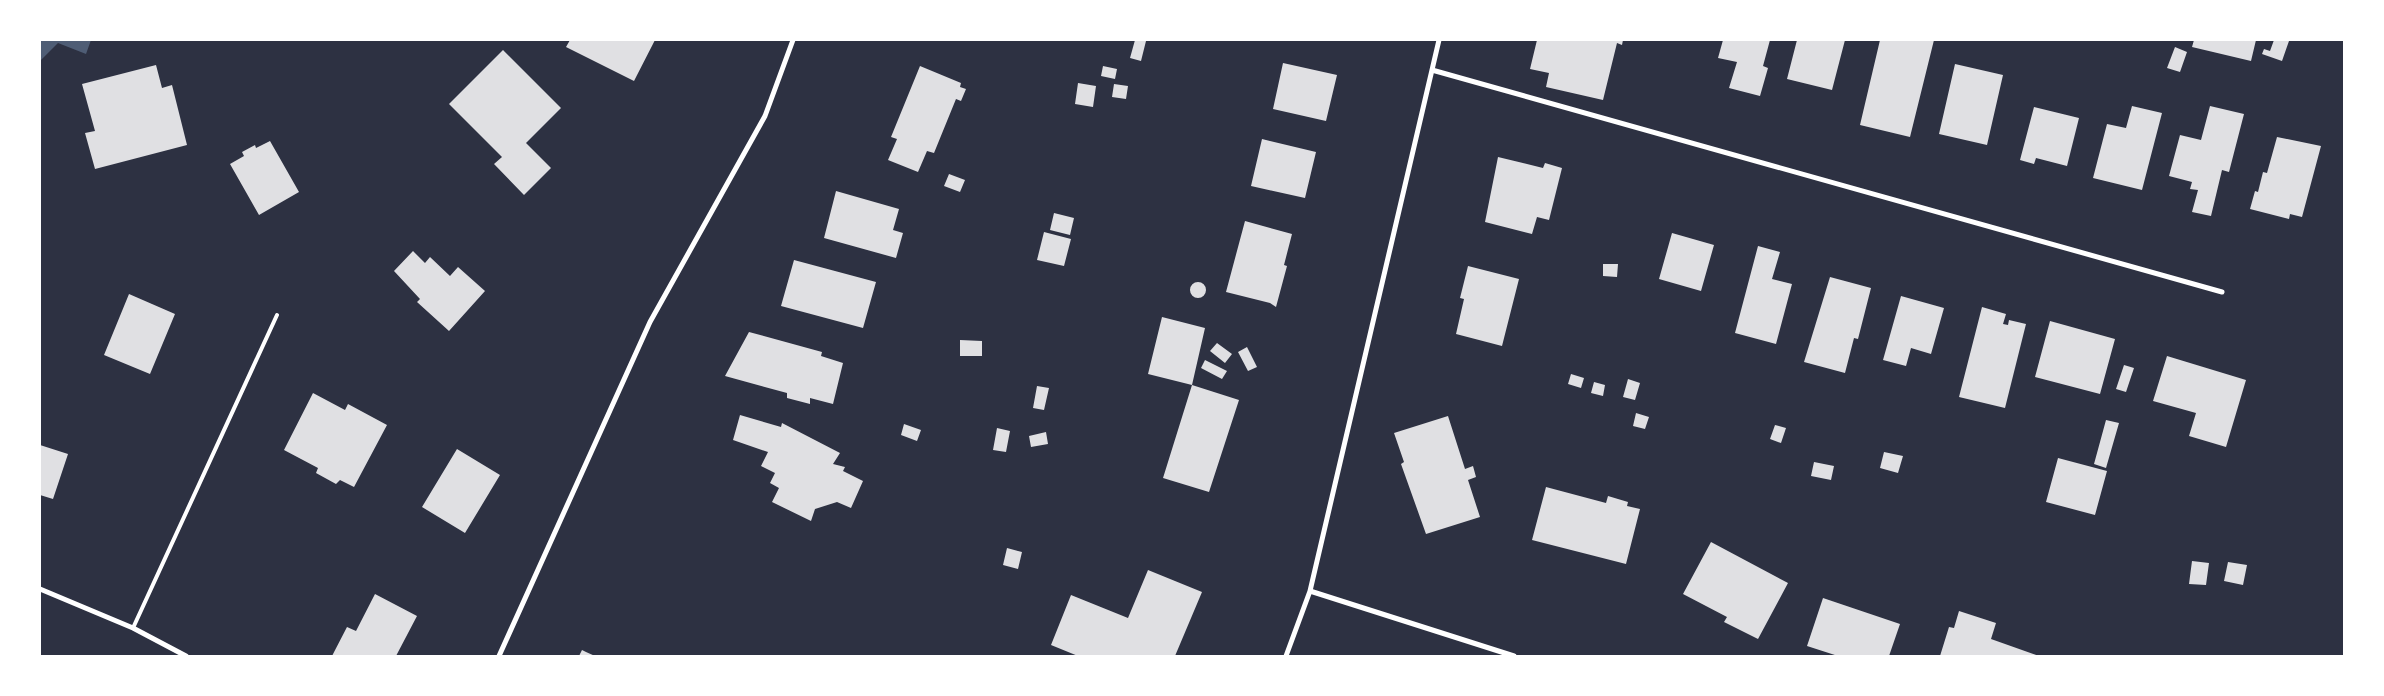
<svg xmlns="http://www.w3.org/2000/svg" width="2384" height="696" font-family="Spectral,serif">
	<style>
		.water { fill: #4f5d75 }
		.building { fill: #e0e0e3 }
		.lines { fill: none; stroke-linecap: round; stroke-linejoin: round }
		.service { stroke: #fff; stroke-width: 4 }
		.minor { stroke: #fff; stroke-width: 5 }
	</style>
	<rect width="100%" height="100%" fill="#2d3142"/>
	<path class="water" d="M40,40h51l-5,14 -28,-11 -18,18z"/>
	<path class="building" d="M570,40h85l-21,41 -68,-34z
		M1135,40l11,1 -5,20 -11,-3z
		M1537,40h86l-1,5 -5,-2 -14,57 -57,-13 3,-14 -19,-4z
		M1723,40h47l-7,26 5,2 -8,28 -31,-8 8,-26 -19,-4z
		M1797,40h48l-13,50 -45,-11z
		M1880,40h54l-24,97 -50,-12z
		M2194,40h62l-5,21 -59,-14z
		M2274,40l15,1 -7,20 -20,-7 2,-5 6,2z
		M2175,47l12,5 -7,20 -13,-4z
		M503,50l58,58 -35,35 25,25 -27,27 -30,-31 8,-7 -53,-53z
		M1283,63l54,12 -11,46 -53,-12z
		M1955,64l48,11 -16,70 -48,-11z
		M156,65l6,23 10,-3 15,60 -92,24 -10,-36 10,-2 -13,-47z
		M920,66l41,17 -1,4 6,2 -5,12 -5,-2 -22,54 -7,-2 -9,21 -30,-12 9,-21 -6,-2z
		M1103,66l14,3 -2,10 -14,-3z
		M1078,83l18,3 -3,21 -18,-3z
		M1114,84l14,2 -2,13 -14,-2z
		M2132,106l30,7 -20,77 -49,-12 14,-54 19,4z
		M2210,106l34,8 -15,58 -7,-2 -11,46 -19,-4 6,-22 -8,-1 2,-7 -23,-6 11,-41 21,5z
		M2034,107l45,11 -12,48 -31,-8 -2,6 -14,-4z
		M2277,137l44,9 -19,71 -12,-3 -1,5 -39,-10 5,-18 3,1 5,-20 4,1z
		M1262,139l54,13 -11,46 -54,-12z
		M270,141l29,51 -40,23 -29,-51 14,-8 -2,-4 13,-7 1,3z
		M1498,157l45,11 2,-5 17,5 -13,52 -12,-3 -5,17 -47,-12z
		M949,174l16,6 -5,12 -16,-6z
		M836,191l63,18 -6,21 10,3 -7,25 -72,-20z
		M1054,213l20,5 -4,17 -20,-5z
		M1245,221l47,13 -8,31 3,1 -11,41 -6,-4 -44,-11z
		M1044,232l27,7 -7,27 -27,-6z
		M1672,233l42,12 -13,46 -42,-12z
		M1758,246l22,6 -8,27 20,5 -16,60 -41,-11z
		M413,251l12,12 5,-6 20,19 8,-9 27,24 -36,40 -32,-29 3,-3 -26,-28z
		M794,260l82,22 -13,46 -82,-22z
		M1603,264h15l-1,13 -14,-1z
		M1468,266l51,13 -17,67 -46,-12 8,-35 -4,-1z
		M1830,277l41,11 -13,51 -4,-1 -9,35 -41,-11z
		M1190 290a8 8 0 1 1 16 0a8 8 0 1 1-16 0Z
		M129,294l46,20 -25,60 -46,-19z
		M1901,296l43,12 -13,46 -20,-6 -5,18 -23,-6z
		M1982,307l24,7 -3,10 5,1 1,-5 17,4 -21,84 -46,-11z
		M1162,317l43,11 -13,57 -44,-11z
		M2050,321l65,18 -15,55 -65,-17z
		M749,332l73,20 -1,4 22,7 -10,41 -23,-6v6l-23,-6v-5l-62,-17z
		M960,340l22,1v15h-22z
		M1217,343l15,11 -7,9 -15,-12z
		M1247,347l10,20 -9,4 -10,-19z
		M2167,356l79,24 -20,67 -37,-11 7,-23 -43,-12z
		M1205,360l22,11 -5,8 -21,-11z
		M2124,365l10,3 -8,24 -10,-3z
		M1571,374l13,4 -3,10 -13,-4z
		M1628,379l12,4 -5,17 -12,-3z
		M1594,382l11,3 -2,11 -12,-3z
		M1192,385l47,15 -30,92 -46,-14z
		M1037,386l12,2 -5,22 -11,-2z
		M313,393l32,17 3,-6 39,21 -33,62 -14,-7 -4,4 -20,-11 2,-5 -34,-18z
		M1636,413l13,4 -4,12 -12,-3z
		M740,415l41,12 1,-4 58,30 -7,11 12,3 -2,4 20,10 -12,27 -14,-6 -22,7 -4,12 -39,-19 7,-14 -9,-5 5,-10 -14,-7 7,-14 -35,-12z
		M1448,416l17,53 8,-3 3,11 -8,3 12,37 -54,17 -25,-70 3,-2 -10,-29z
		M2106,420l13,3 -13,45 -12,-4z
		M904,424l17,6 -4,11 -16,-6z
		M1775,425l11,3 -5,15 -11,-4z
		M997,428l13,3 -4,21 -13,-2z
		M1046,432l2,12 -17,3 -2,-11z
		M40,445l28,9 -15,45 -13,-4z
		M457,449l43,26 -35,58 -43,-26z
		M1884,452l19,4 -5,17 -18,-5z
		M2058,458l49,13 -12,44 -49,-13z
		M1814,462l20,4 -3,14 -20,-4z
		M1546,487l60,16 2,-7 20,6 -1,4 13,3 -14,55 -94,-24z
		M1711,542l77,41 -30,56 -34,-17 3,-5 -44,-23z
		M1007,548l15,4 -4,17 -15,-4z
		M2192,561l17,2 -3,22 -17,-1z
		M2228,562l19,3 -4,20 -19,-4z
		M1148,570l54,22 -27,64h-97l-27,-11 20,-50 57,23z
		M375,594l42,22 -21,40h-64l15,-29 9,4z
		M1823,598l77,26 -11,32h-51l-31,-10z
		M1959,611l37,12 -5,16 48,17h-99l9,-29 5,1z
		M582,650l4,2 9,4h-16z"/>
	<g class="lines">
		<path class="service" d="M133,628l144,-313"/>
		<path class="minor" d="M1432,70l790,222
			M40,589l93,39 53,28
			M1310,591l204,65
			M499,656l151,-334 115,-206 28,-76
			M1286,656l24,-65 129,-551"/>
	</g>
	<rect width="2384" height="696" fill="none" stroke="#ffffff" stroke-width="82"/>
</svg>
